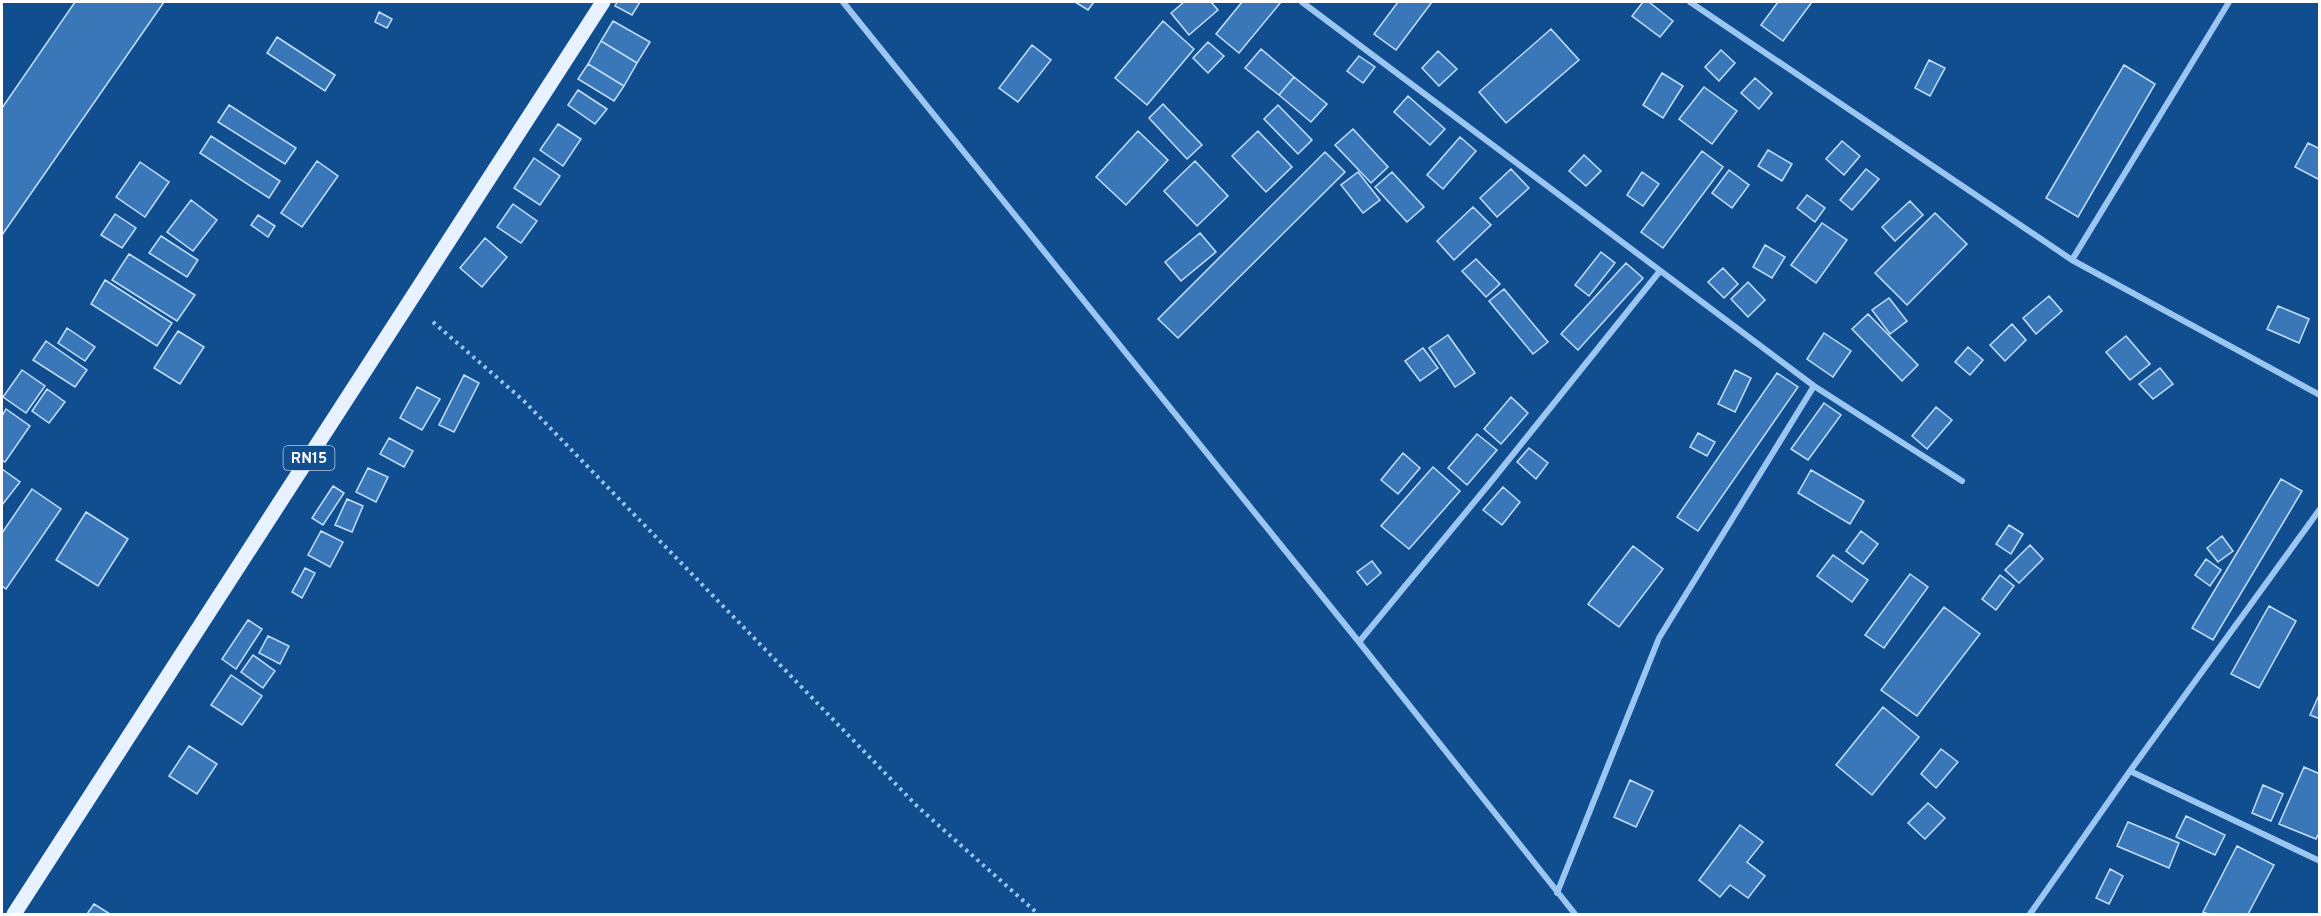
<svg xmlns="http://www.w3.org/2000/svg" width="2321" height="916" font-family="Overpass,sans-serif">
	<style>
		.building { fill: #3a77b9; stroke: #c3e0fd; stroke-width: 1.5 }
		.lines { fill: none; stroke-linecap: round; stroke-linejoin: round }
		.path { stroke: #9cc6f2; stroke-width: 4; stroke-dasharray: 3 4.5; stroke-linecap: butt }
		.street { stroke: #9cc6f2; stroke-width: 6 }
		.primary { stroke: #e7f1ff; stroke-width: 15 }
		.labels { text-anchor: middle; stroke-width: 4.5; stroke-linejoin: round; paint-order: stroke }
		.shield { fill: #114e8f; stroke: #b8cadd; stroke-width: 1.5 }
		.shield-label { font-size: 15px; font-weight: bold; fill: #fff }
	</style>
	<rect width="100%" height="100%" fill="#114e8f"/>
	<path class="building" d="M75,2h89l-162,233v-127z
		M617,2h23l-8,13 -17,-9z
		M1075,2h19l-6,8z
		M1184,2h27l7,8 -29,25 -18,-22z
		M1242,2h39l-42,51 -23,-19z
		M1398,2h34l-36,48 -22,-16z
		M1643,2h6l24,19 -13,16 -28,-21z
		M1778,2h34l-29,39 -22,-16z
		M379,12l13,7 -5,9 -12,-6z
		M613,21l37,21 -13,21 -36,-22z
		M1163,21l31,28 -47,56 -32,-27z
		M1551,29l28,31 -73,63 -27,-31z
		M277,37l58,38 -10,16 -58,-38z
		M601,41l36,22 -13,23 -36,-22z
		M1208,42l16,14 -16,17 -15,-15z
		M1032,45l19,15 -33,42 -19,-14z
		M1261,49l33,28 -15,18 -34,-27z
		M1721,50l14,13 -16,18 -14,-14z
		M1438,51l19,18 -18,17 -17,-18z
		M1359,56l16,11 -12,16 -16,-12z
		M1929,60l16,8 -15,28 -15,-8z
		M588,64l36,22 -10,15 -36,-22z
		M2124,65l31,19 -77,133 -32,-19z
		M1662,73l21,13 -20,32 -20,-13z
		M1294,77l33,27 -16,18 -32,-27z
		M1755,78l17,15 -13,16 -18,-16z
		M1704,87l33,24 -25,33 -33,-25z
		M578,90l29,19 -12,15 -27,-19z
		M1408,96l37,33 -15,16 -36,-33z
		M1163,104l39,41 -15,14 -38,-41z
		M229,105l67,43 -11,16 -67,-42z
		M1278,105l34,35 -14,14 -34,-35z
		M558,124l23,15 -18,27 -23,-16z
		M1353,129l35,38 -17,16 -36,-38z
		M1138,131l30,29 -42,45 -30,-28z
		M1258,131l34,36 -26,25 -34,-36z
		M211,136l69,45 -11,17 -69,-45z
		M1460,137l16,14 -33,38 -16,-14z
		M1842,141l18,15 -16,19 -18,-16z
		M2308,143l12,6v31l-25,-13z
		M1768,150l24,14 -10,17 -24,-15z
		M1702,151l21,16 -60,81 -22,-16z
		M1325,152l20,20 -167,166 -20,-19z
		M1584,155l17,16 -15,15 -17,-15z
		M534,158l26,18 -20,29 -26,-17z
		M317,161l21,15 -36,51 -21,-14z
		M1195,161l33,35 -31,30 -33,-35z
		M140,162l29,20 -24,35 -29,-20z
		M1511,169l18,19 -32,29 -17,-19z
		M1866,169l13,10 -27,31 -12,-10z
		M1729,170l20,15 -17,23 -20,-15z
		M1358,172l22,28 -17,13 -22,-28z
		M1392,172l32,35 -17,15 -32,-35z
		M1642,172l17,12 -16,22 -16,-11z
		M1807,195l18,13 -10,14 -18,-14z
		M191,200l26,20 -24,31 -26,-19z
		M1910,201l13,14 -28,26 -13,-14z
		M513,204l24,17 -16,22 -24,-16z
		M1473,207l18,18 -37,35 -17,-19z
		M1935,213l32,31 -60,61 -32,-32z
		M115,214l21,14 -14,20 -21,-13z
		M258,215l17,11 -7,11 -17,-12z
		M1822,223l25,17 -31,43 -25,-18z
		M1200,233l16,19 -35,29 -16,-19z
		M161,236l37,24 -11,17 -38,-24z
		M485,238l22,19 -25,30 -22,-19z
		M1765,245l20,12 -13,21 -19,-11z
		M1601,252l14,11 -26,33 -14,-11z
		M129,254l66,41 -18,26 -65,-41z
		M1476,259l24,25 -14,13 -24,-26z
		M1626,263l17,15 -65,72 -17,-16z
		M1723,268l15,16 -14,14 -16,-16z
		M105,280l67,43 -15,23 -66,-42z
		M1748,282l17,18 -17,17 -17,-18z
		M1504,289l44,53 -15,12 -44,-53z
		M2049,296l13,15 -26,23 -13,-16z
		M1889,298l18,23 -17,13 -18,-24z
		M2278,306l31,13 -10,24 -32,-14z
		M1868,314l50,51 -16,16 -50,-52z
		M2012,324l14,16 -21,21 -15,-16z
		M67,328l28,19 -10,14 -27,-18z
		M178,331l26,16 -24,37 -26,-16z
		M1824,333l27,18 -18,26 -26,-18z
		M1448,335l27,38 -20,14 -26,-39z
		M2126,336l24,28 -20,16 -24,-28z
		M46,341l41,29 -12,17 -42,-27z
		M1968,347l15,13 -13,15 -15,-13z
		M1423,348l15,20 -18,13 -15,-20z
		M2160,368l13,16 -20,15 -14,-15z
		M22,370l23,16 -19,27 -23,-16z
		M1735,370l16,8 -16,34 -17,-8z
		M1777,373l21,14 -100,144 -21,-14z
		M464,375l15,8 -25,49 -15,-7z
		M417,387l23,12 -18,31 -22,-12z
		M47,389l18,13 -16,21 -17,-12z
		M1511,397l17,16 -27,31 -17,-15z
		M1824,403l17,12 -33,45 -17,-11z
		M1936,407l16,13 -25,29 -15,-13z
		M6,409l24,17 -25,36 -3,-2v-44z
		M1698,433l17,9 -8,14 -17,-9z
		M1477,434l20,16 -30,35 -19,-17z
		M389,438l24,13 -9,16 -24,-13z
		M1529,448l19,15 -12,16 -19,-17z
		M1403,453l17,15 -22,26 -17,-14z
		M1433,467l27,24 -51,58 -28,-23z
		M368,468l20,9 -12,25 -20,-10z
		M2,469l18,13 -18,23z
		M1811,470l53,31 -14,23 -52,-31z
		M2281,479l21,12 -89,149 -21,-12z
		M333,486l11,7 -21,32 -11,-7z
		M1503,487l17,15 -18,23 -19,-15z
		M32,489l29,20 -55,80 -4,-3v-53z
		M347,499l16,7 -11,26 -17,-7z
		M86,512l42,27 -30,47 -42,-26z
		M2009,525l14,9 -12,20 -15,-10z
		M321,531l22,11 -13,25 -22,-12z
		M1861,531l17,13 -15,20 -17,-13z
		M2222,536l11,15 -15,11 -11,-14z
		M2030,545l13,14 -24,24 -14,-13z
		M1633,546l30,23 -44,58 -31,-23z
		M1833,555l35,25 -16,22 -35,-26z
		M2206,559l15,11 -11,16 -15,-11z
		M1372,561l9,12 -14,12 -10,-13z
		M305,568l10,5 -13,25 -10,-6z
		M1910,574l18,13 -44,61 -19,-13z
		M2000,575l14,11 -18,24 -14,-11z
		M2269,606l27,15 -37,67 -28,-14z
		M1944,607l36,27 -63,82 -36,-26z
		M248,620l14,9 -26,40 -14,-10z
		M268,636l21,10 -9,18 -21,-11z
		M253,655l22,16 -12,17 -22,-16z
		M231,675l31,21 -20,29 -31,-20z
		M2320,693v26l-10,-4z
		M1883,707l36,30 -47,58 -36,-30z
		M189,746l28,18 -20,30 -28,-18z
		M1941,749l17,13 -22,26 -15,-14z
		M2304,767l16,7v57l-4,8 -37,-15z
		M1630,780l23,11 -17,36 -22,-10z
		M2263,785l20,9 -12,27 -19,-8z
		M1928,803l17,15 -20,21 -17,-16z
		M2186,816l39,19 -10,20 -39,-18z
		M2128,822l51,21 -10,25 -52,-22z
		M1740,825l23,17 -16,20 18,14 -17,22 -18,-13 -10,12 -21,-17z
		M2237,846l37,19 -26,49h-40l-5,-2z
		M2110,869l13,7 -14,28 -13,-6z
		M94,904l16,10h-23z"/>
	<g class="lines">
		<path class="path" d="M433,322l91,79 393,405 121,108"/>
		<path class="street" d="M843,2l516,640 216,272
			M1302,2l512,384 148,95
			M1690,2l382,258 248,135
			M2072,260l157,-258
			M1359,642l131,-159 170,-212
			M2130,771l190,90
			M1557,893l102,-255 155,-252
			M2030,914l100,-143 190,-262"/>
		<path class="primary" d="M14,914l589,-912"/>
	</g>
	<g class="labels">
		<rect class="shield" x="283.5" y="446" width="51" height="24" rx="4.5"/>
		<g class="shield-label">
			<text x="309" y="463">RN15</text>
		</g>
	</g>
	<rect width="2321" height="916" fill="none" stroke="#ffffff" stroke-width="6"/>
</svg>
